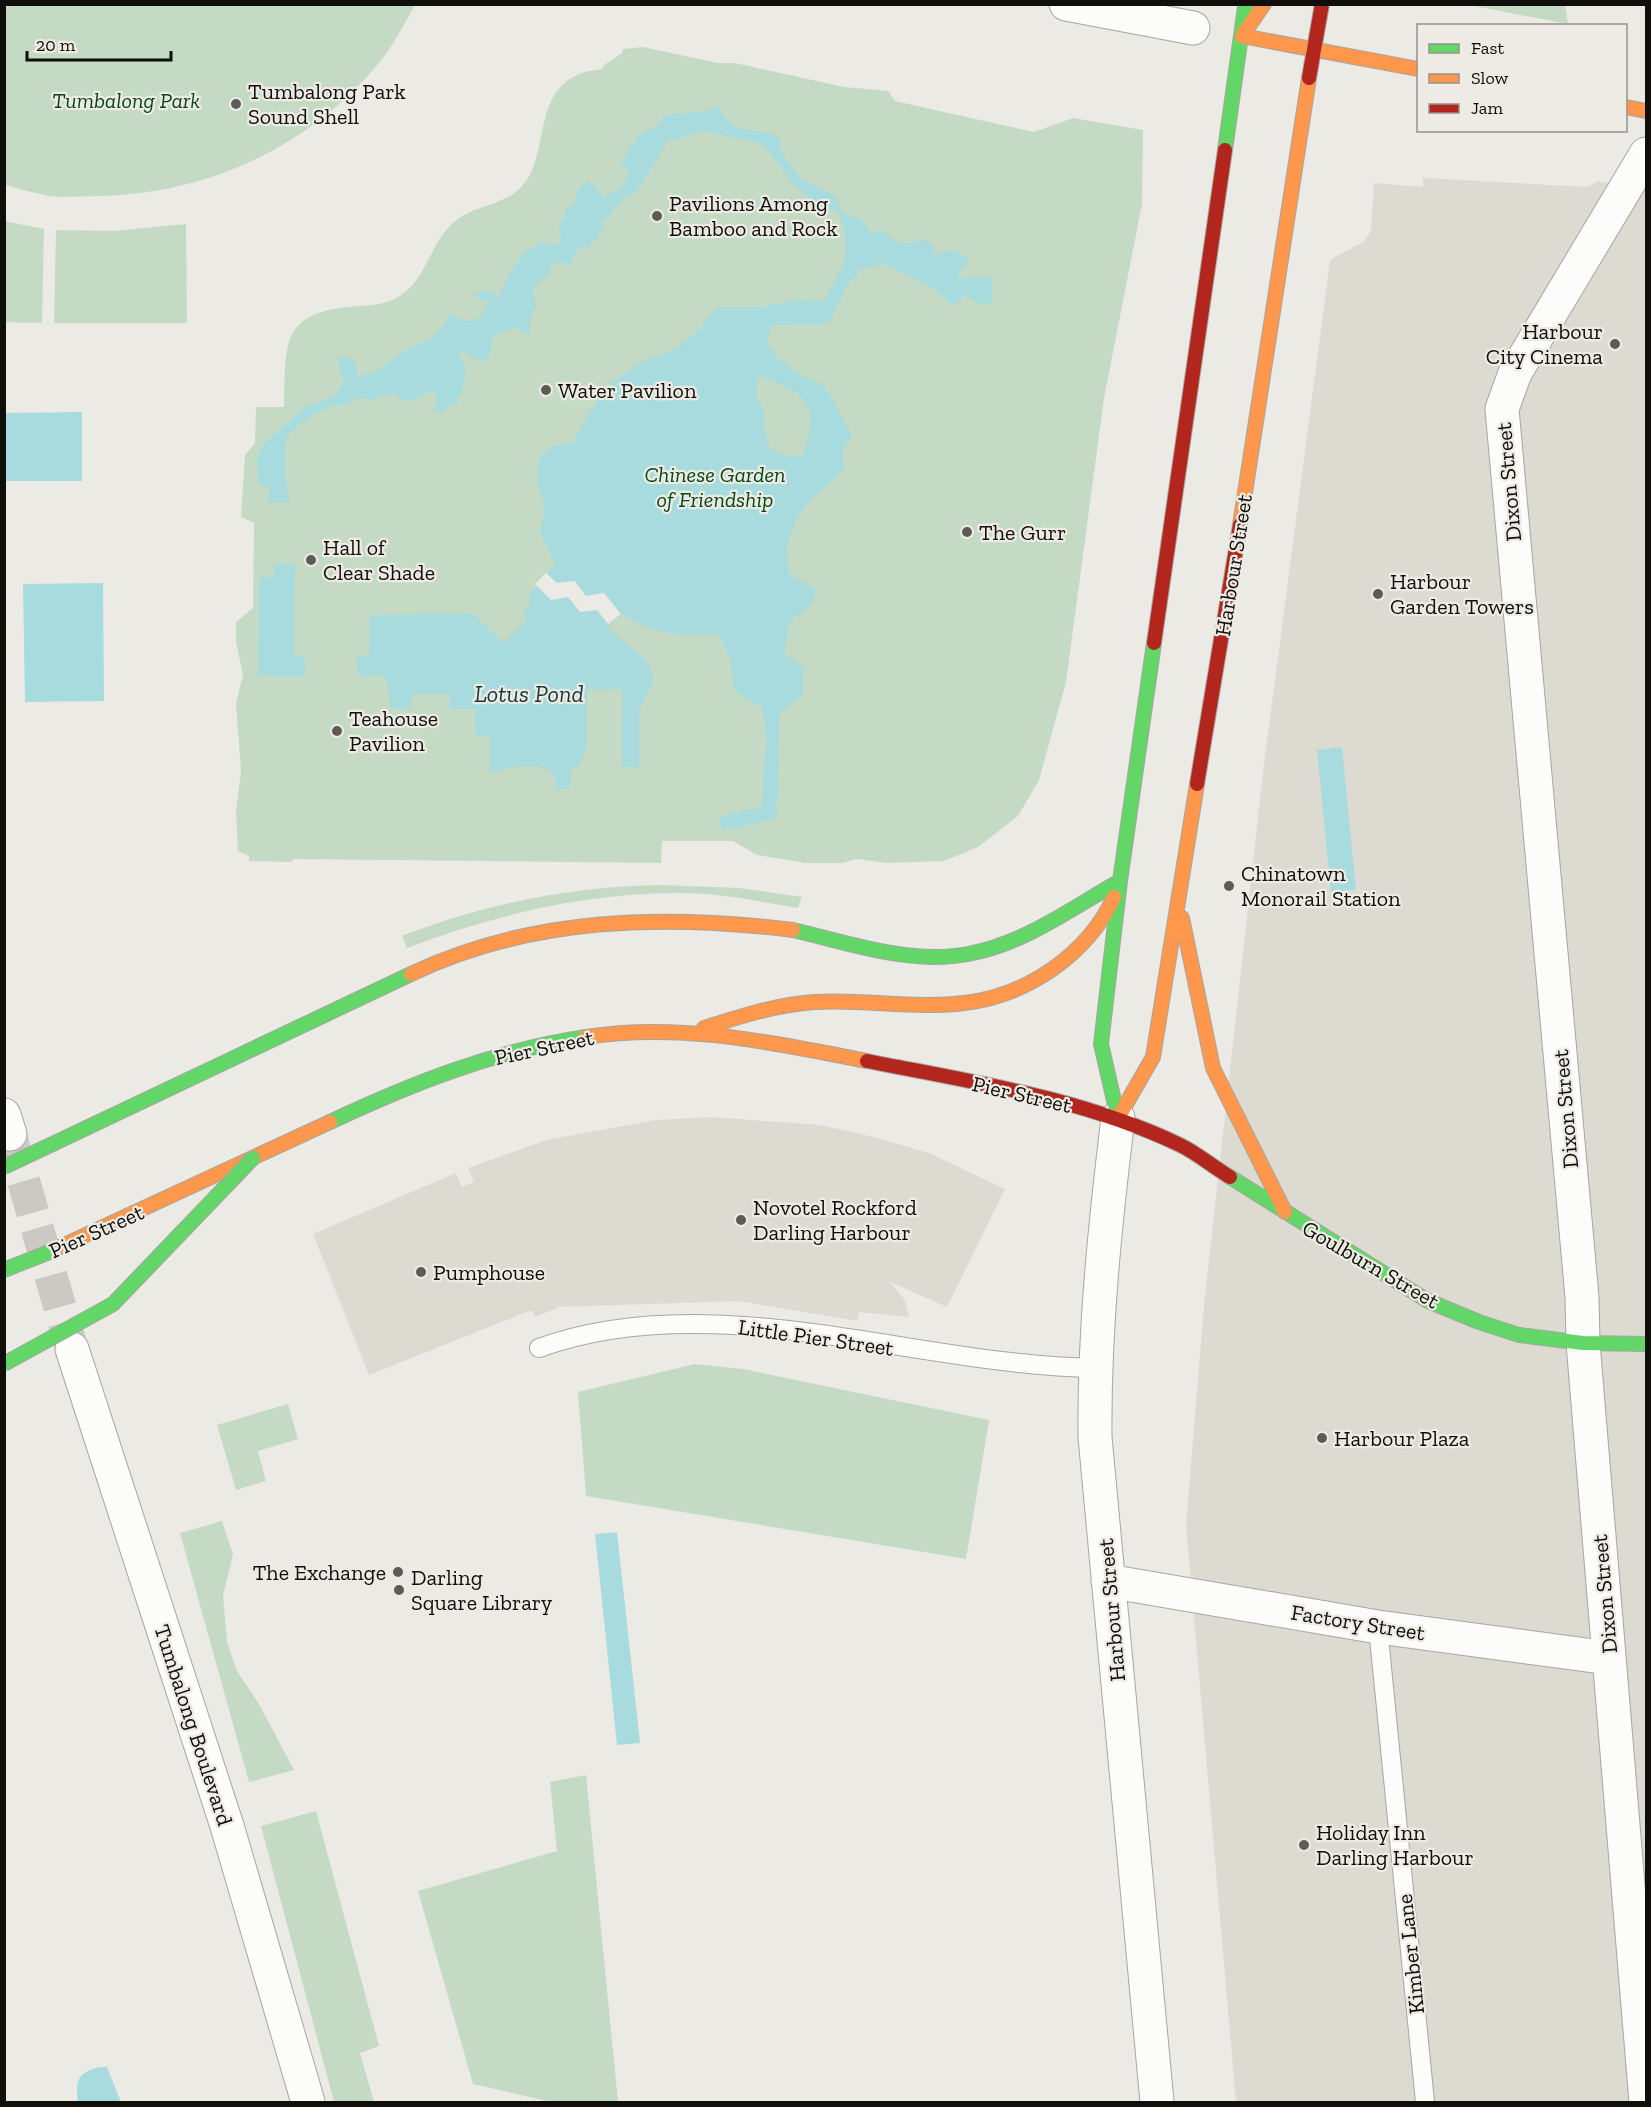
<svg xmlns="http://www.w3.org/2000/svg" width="1651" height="2107" font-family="'Zilla Slab',serif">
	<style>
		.built { fill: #dddbd1 }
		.green { fill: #c5dac5 }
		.water { fill: #a8dbdd; fill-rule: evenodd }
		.pier { fill: #ebeae5 }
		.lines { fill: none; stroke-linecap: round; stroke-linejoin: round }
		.stream { stroke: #a8dbdd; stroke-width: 15 }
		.street-tunnel { stroke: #cac9c4; stroke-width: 33; stroke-dasharray: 33 16; stroke-linecap: butt }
		.lane-casing { stroke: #a6a6a2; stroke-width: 20 }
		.street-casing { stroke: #a6a6a2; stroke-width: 35 }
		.fast-casing { stroke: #a6a6a2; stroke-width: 16 }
		.slow-casing { stroke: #a6a6a2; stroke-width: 16 }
		.jam-casing { stroke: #a6a6a2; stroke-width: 16 }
		.lane { stroke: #fcfcfb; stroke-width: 18 }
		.street { stroke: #fcfcfb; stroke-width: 33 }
		.fast { stroke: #63d668; stroke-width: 14 }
		.slow { stroke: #ff974d; stroke-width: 14 }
		.jam { stroke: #b3261e; stroke-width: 14 }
		.fast-bridge-casing { stroke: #a6a6a2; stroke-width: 16; stroke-linecap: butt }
		.slow-bridge-casing { stroke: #a6a6a2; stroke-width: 16; stroke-linecap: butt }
		.fast-bridge { stroke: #63d668; stroke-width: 14 }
		.slow-bridge { stroke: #ff974d; stroke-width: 14 }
		.poi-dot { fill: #5c5b57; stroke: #edebe3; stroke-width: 2 }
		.labels { text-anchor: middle; stroke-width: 4.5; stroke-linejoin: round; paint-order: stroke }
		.poi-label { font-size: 22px; fill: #0f0e0b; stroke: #edebe3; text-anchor: start }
		.park-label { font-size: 22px; font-style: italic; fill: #004818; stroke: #edebe3 }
		.street-label { font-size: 22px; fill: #0f0e0b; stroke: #edebe3 }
		.water-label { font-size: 24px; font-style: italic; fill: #16393c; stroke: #edebe3 }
	</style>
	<rect width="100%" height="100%" fill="#ebeae5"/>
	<path class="built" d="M1423,178l165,9 10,-6 48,10v1911h-410l-50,-577 18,-219 58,-526 68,-520 33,-18 8,-11 3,-48 49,4z
		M711,1117l109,8 54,12 55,16 76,36 -58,118 -57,-25 15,18 4,17 -50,-5 -2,9 -119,-20 -178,6 -25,10 -3,-7 -163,65 -56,-141 143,-61 6,14 12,-5 -6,-14 78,-28 110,-20z"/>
	<path class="green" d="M5,4h410v1c-11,19 -22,41 -36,58 -70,84 -171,131 -280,133 -16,0 -34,2 -50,0 -15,-3 -30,-7 -44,-11z
		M1469,5h96l3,19z
		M643,47l75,16h17l109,24 44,4 7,10 139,31 39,-14 70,12 -1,74 -38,194 -38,284 -27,98 -21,36 -40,31 -34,14 -57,2 -30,-4 -15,4h-37l-48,-8 -24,-14h-71l-1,22 -368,-4 -1,3 -43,-1v-5l-11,-5 -2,-40 5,-40 -5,-68 7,-28 -7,-33v-20l17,-14 1,-85 -13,-6 4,-62 10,-12 1,-36h28c2,-67 -4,-95 74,-101 16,-1 30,-2 43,-11 26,-17 29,-52 53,-73 19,-16 46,-16 64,-32 38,-31 5,-114 84,-121l2,-4 18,-12 1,-4z
		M4,221l40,8 -2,94 -37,-1z
		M186,224l1,99h-133l2,-93 57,1z
		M661,885l78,3 63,9 -4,11c-41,-7 -82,-16 -123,-15 -94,1 -181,22 -268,55l-5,-12c81,-32 172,-50 259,-51z
		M695,1364l48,5 246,51 -23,139 -380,-63 -8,-104z
		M288,1404l10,35 -40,12 8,30 -30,9 -19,-65z
		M222,1521l11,33 -10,42 4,46 10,29 22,33 35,66 -45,12 -69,-249z
		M586,1775l32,327h-67l-78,-18 -55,-193 139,-40 -7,-69z
		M316,1811l63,235 -19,7 14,49h-40l-73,-276z"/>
	<path class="water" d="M716,106c27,37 34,16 64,32l1,13 20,28 34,17 9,18 16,5 11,14 12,-3c12,13 24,17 40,9l8,5 5,11 14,-6 19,8 -2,8 -9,7 1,7 31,-3 3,8 -2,20 -14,-1 -11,-8 -13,11 -20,-18 -48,-24 -23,5 -14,15 -19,38c-20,7 -37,1 -58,4l-4,18c11,16 33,36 53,38l10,13 22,41 -10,15 2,16 -8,11 -24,20 -17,23 -8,26 2,26 27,17 -4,14 -7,2 -1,6c-22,9 -12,21 -21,39l20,17v27l-23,17 -4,69 -9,1 -3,-14 3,-30 -5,-32c-34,-15 -26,-14 -32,-46 -2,-9 -9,-18 -13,-26 -41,-1 -58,4 -94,-20l-15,10 3,7 36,30 7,16 -15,35v56l-17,-2v-77l-35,1 -1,57 -6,18 -8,4 -3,20h-11l-6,-17c-21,-12 -40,-3 -63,0l1,-36 -15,-2v-25h-25v-15h-38l-1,15 -20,-1 -6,-32 -28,-1 -1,-18 13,-1 1,-41 104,-1 30,29 22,-22 1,-5 -5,-3 7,-7v-11l26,-31 -15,-31 5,-27 -8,-20 1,-25 12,-14 23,-4 31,-55 41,-28 33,-12 22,-19 17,-22h43l39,-7 25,1c20,-38 30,-45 14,-89l-21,-7 -21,-18 -33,-43 -59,-13 -36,10 -31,50 -14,8 -19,23 -7,17 -10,9 -10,1 -6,16 -9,-3 -10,2 -4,10 -15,14 3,19 -4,6 -3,22 -13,-8 -19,7 -6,8v10l-6,8h-9l-12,-9 -4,3 6,19 -4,14 2,6 -6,3v8l-9,2 -7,7 -8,-4 3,-5 -2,-11 -6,-2 -4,5 -20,6 -13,-9 -18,7 -17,-2c-7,8 -18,6 -28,9 -16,6 -32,17 -43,32l-1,34 5,30 -21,-1v-15l-10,-2 -2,-26 4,-12 42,-39 31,-12 10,-13 -7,-25 12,-1 6,5 3,14 15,-3 41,-28 18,-6 20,-24c7,1 8,6 14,6 10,1 21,-8 22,-18l-15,-9 12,-4 14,7c10,-25 20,-44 45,-56l6,4 10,-1 1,-12 -4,-8 8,-6 1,-9 9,-6 3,-14 9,-8 9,6 6,10c15,-5 22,-10 27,-25l-8,-9 19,-30 15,-5 10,-13 41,-4zM762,376c10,5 21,8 30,14 27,15 19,45 9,67l-19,-2 -13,-9 -6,-22 2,-8 -8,-20v-16z
		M82,412v69h-77v-68z
		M274,564h21l-1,91 11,1 -1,20h-46l1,-99h15z
		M103,583l1,118 -79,1 -2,-118z
		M1342,747l14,143 -25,2 -14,-142z
		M617,1532l23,211 -23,2 -22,-211z
		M99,2067h8l14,35h-43c-3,-22 0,-29 21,-35z"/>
	<path class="pier" d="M546,573l11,10 18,-2 11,15 18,-3 17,21 -13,10 -11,-14 -17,2 -12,-15 -17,3 -16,-16z"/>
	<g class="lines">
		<path class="stream" d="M727,822l42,-9 2,-50"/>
		<path class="street-tunnel" d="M10,1134l62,215"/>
		<defs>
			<path id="lane" d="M539,1348c172,-63 376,17 555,20
				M1378,1627l47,475"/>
			<path id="street" d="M1066,4l127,24
				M4,1115l6,19
				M1118,1118c-13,107 -24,212 -23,319l62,665
				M72,1349l155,477 81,276
				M1108,1581l270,46 231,31
				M1646,2102l-63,-759 -1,-46 -80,-888 13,-36 131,-219"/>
			<path id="fast" d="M1225,150l20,-143
				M793,930c56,13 117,35 175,24 56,-10 104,-46 152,-73
				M1118,1118l-17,-74 19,-163 34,-238
				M330,1122c83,-39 164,-71 256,-85
				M1230,1177l198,124 51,21 40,13 64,8 63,1"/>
			<path id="slow" d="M1242,36l176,33
				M1242,36l22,-32
				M1626,107l20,4
				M1240,525l69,-447
				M1182,918l31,150 72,144
				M704,1028c37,-12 71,-23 110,-26 50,-3 101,7 150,1 63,-7 124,-49 150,-106
				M586,1037c95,-15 188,6 281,24
				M1118,1118l35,-61 44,-273
				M47,1253l283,-131"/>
			<path id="jam" d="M1309,78l13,-74
				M1154,643l71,-493
				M1197,784l43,-259
				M867,1061c106,21 215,37 313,84 17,8 33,22 50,32"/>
		</defs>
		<use href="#lane" class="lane-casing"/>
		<use href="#street" class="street-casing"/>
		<use href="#fast" class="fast-casing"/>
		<use href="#slow" class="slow-casing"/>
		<use href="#jam" class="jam-casing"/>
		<use href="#lane" class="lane"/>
		<use href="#street" class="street"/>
		<use href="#fast" class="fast"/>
		<use href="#slow" class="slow"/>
		<use href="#jam" class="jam"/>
		<defs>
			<path id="fast-bridge" d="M4,1167l407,-193
				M4,1270l43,-17
				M4,1364l109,-60 140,-146"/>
			<path id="slow-bridge" d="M411,974c120,-57 252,-60 382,-44"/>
		</defs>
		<use href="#fast-bridge" class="fast-bridge-casing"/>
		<use href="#slow-bridge" class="slow-bridge-casing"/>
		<use href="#fast-bridge" class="fast-bridge"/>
		<use href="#slow-bridge" class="slow-bridge"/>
	</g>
	<g class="poi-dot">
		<circle cx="236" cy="104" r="6"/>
		<circle cx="657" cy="216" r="6"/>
		<circle cx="1615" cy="344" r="6"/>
		<circle cx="546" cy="390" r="6"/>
		<circle cx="967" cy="532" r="6"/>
		<circle cx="311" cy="560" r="6"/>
		<circle cx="1378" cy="594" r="6"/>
		<circle cx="337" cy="731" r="6"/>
		<circle cx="1229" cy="886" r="6"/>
		<circle cx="741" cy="1220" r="6"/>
		<circle cx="421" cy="1272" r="6"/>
		<circle cx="1322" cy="1438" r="6"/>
		<circle cx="398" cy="1572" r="6"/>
		<circle cx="399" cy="1590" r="6"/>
		<circle cx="1304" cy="1845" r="6"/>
	</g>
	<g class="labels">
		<g class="poi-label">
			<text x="248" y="99">Tumbalong Park<tspan x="248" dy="25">Sound Shell</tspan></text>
			<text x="669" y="211">Pavilions Among<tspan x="669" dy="25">Bamboo and Rock</tspan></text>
			<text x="1603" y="339" text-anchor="end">Harbour<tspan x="1603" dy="25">City Cinema</tspan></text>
			<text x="558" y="398">Water Pavilion</text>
			<text x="979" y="540">The Gurr</text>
			<text x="323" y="555">Hall of<tspan x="323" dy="25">Clear Shade</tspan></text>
			<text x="1390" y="589">Harbour<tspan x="1390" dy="25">Garden Towers</tspan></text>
			<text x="349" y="726">Teahouse<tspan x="349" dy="25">Pavilion</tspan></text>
			<text x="1241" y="881">Chinatown<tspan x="1241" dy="25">Monorail Station</tspan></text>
			<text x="753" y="1215">Novotel Rockford<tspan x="753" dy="25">Darling Harbour</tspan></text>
			<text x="433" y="1280">Pumphouse</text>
			<text x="1334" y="1446">Harbour Plaza</text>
			<text x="386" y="1580" text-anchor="end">The Exchange</text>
			<text x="411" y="1585">Darling<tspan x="411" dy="25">Square Library</tspan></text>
			<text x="1316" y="1840">Holiday Inn<tspan x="1316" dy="25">Darling Harbour</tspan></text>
		</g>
		<g class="park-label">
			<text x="126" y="108">Tumbalong Park</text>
			<text x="715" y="482">Chinese Garden<tspan x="715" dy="25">of Friendship</tspan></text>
		</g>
		<g class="street-label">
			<text transform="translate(1508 482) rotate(-95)" y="8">Dixon Street</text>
			<text transform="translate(1233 565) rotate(-81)" y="8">Harbour Street</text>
			<text transform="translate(544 1047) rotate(-12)" y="8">Pier Street</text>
			<text transform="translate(1022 1094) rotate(13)" y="8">Pier Street</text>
			<text transform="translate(1565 1109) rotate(-95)" y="8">Dixon Street</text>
			<text transform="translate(96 1231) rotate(-24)" y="8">Pier Street</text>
			<text transform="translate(1371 1264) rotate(30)" y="8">Goulburn Street</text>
			<text transform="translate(816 1337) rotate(8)" y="8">Little Pier Street</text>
			<text transform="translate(1604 1594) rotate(-95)" y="8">Dixon Street</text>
			<text transform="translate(1111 1610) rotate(-95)" y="8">Harbour Street</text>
			<text transform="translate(1358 1622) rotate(9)" y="8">Factory Street</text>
			<text transform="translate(194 1725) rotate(72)" y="8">Tumbalong Boulevard</text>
			<text transform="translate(1410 1954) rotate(-96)" y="8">Kimber Lane</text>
		</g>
		<g class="water-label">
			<text x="529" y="702">Lotus Pond</text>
		</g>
	</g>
	<rect width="1651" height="2107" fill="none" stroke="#0f0e0b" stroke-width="12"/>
	<rect x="1417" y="24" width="210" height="108" fill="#edebe3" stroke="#94938d" stroke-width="1.5"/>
	<rect x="1429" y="44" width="30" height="9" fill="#63d668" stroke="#94938d" stroke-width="1.5"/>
	<text x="1471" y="54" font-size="18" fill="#0f0e0b">Fast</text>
	<rect x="1429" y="74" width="30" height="9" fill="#ff974d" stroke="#94938d" stroke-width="1.5"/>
	<text x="1471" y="84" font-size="18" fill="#0f0e0b">Slow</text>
	<rect x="1429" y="104" width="30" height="9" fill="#b3261e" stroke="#94938d" stroke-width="1.5"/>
	<text x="1471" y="114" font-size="18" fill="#0f0e0b">Jam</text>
	<path d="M27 51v9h144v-9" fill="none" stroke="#0f0e0b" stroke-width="3"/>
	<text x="36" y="51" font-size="18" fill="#0f0e0b" stroke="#edebe3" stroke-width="4.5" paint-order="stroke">20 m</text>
</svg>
